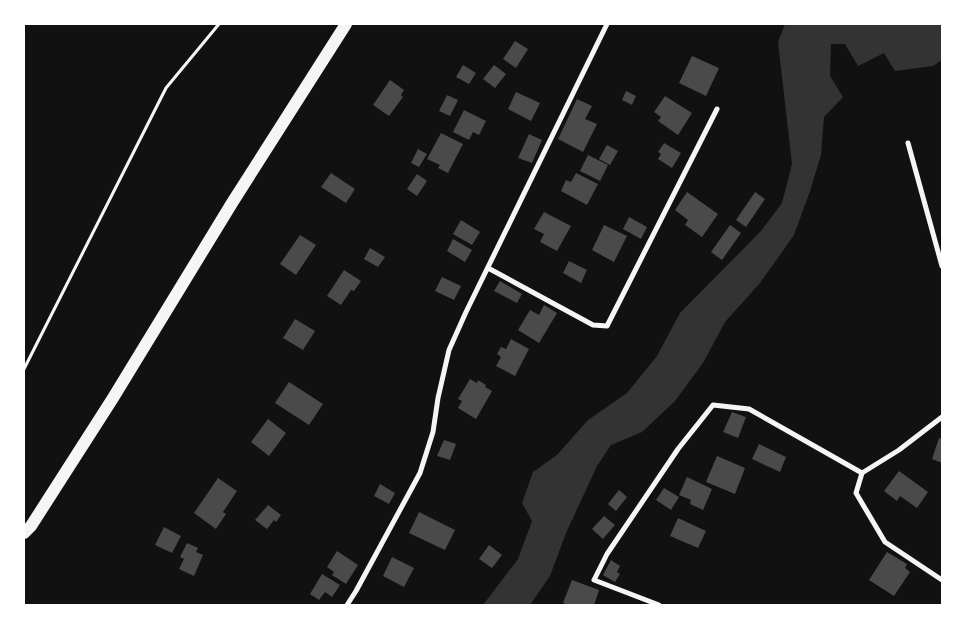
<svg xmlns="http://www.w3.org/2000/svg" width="966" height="629" font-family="Barlow,sans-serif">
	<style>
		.water { fill: #333 }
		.building { fill: #4a4a4a }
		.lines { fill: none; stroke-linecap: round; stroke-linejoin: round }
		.path { stroke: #f5f5f5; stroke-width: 3 }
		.minor { stroke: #f5f5f5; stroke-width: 5 }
		.primary { stroke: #f5f5f5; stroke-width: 12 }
	</style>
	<rect width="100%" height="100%" fill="#111"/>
	<path class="water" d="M785,24h157v36l-9,6 -38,5 -11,-18 -26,13 -13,-22h-14l-1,32 13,21 -19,20 -3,38 -11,36 -16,44 -34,48 -35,39 -22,41 -28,38 -33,31 -31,13 -14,21 -31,67 -16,43 -20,29h-47l35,-46 14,-38 -10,-18 11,-31 24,-17 31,-35 39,-27 30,-37 23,-43 81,-82 21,-28 10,-39 -14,-122z"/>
	<path class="building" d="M515,41l13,8 -12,19 -13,-9z
		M692,56l27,12 -13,28 -27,-13z
		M463,65l13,8 -7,11 -13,-7z
		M494,65l12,9 -11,14 -12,-9z
		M390,80l14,10 -3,5 2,2 -14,19 -16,-11z
		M626,91l10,5 -4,9 -10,-5z
		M516,92l24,11 -9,18 -23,-12z
		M447,95l11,5 -8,16 -11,-5z
		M665,96l27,17 -14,22 -20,-14 3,-4 -7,-5z
		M577,99l15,7 -7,13 12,5 -14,28 -25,-13z
		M464,110l22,11 -7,14 -6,-3 -4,8 -16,-8z
		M441,133l22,11 -15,29 -10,-5 2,-3 -13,-6z
		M529,134l13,6 -10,23 -14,-5z
		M664,143l17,10 -9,15 -14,-9 3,-5 -3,-2z
		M607,145l11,6 -8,14 -11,-6z
		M418,149l9,5 -8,13 -8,-4z
		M588,155l20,10 -8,16 -20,-10z
		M331,173l24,16 -9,14 -25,-16z
		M576,173l22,11 -11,21 -26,-14 5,-11 5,2z
		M417,174l10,7 -10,15 -10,-7z
		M687,192l31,22 -16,23 -17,-12 3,-5 -13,-10z
		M755,192l10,7 -19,28 -10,-7z
		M544,212l27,14 -14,25 -17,-9 4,-8 -10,-5z
		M629,217l18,10 -6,12 -18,-10z
		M461,220l19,12 -8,13 -19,-11z
		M604,225l23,11 -13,26 -22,-12z
		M730,225l11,8 -19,27 -11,-8z
		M300,235l16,10 -20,30 -16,-11z
		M453,239l19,11 -7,12 -18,-11z
		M370,248l15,9 -7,10 -14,-8z
		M569,261l18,9 -6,13 -18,-10z
		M344,270l17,11 -7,10 -3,-1 -10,15 -14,-9z
		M442,277l19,9 -7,14 -19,-9z
		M500,281l22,13 -5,9 -23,-12z
		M544,305l13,8 -18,30 -21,-13 12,-20 9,5z
		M295,319l20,12 -12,19 -20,-12z
		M511,339l18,10 -14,27 -19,-10 5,-9 -4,-3 4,-7 5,2z
		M470,379l7,4 1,-3 8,5 -1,2 7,4 -16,28 -18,-11 4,-7 -4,-2z
		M289,382l34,22 -14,21 -34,-22z
		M732,412l14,5 -8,21 -15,-6z
		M268,419l18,14 -17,23 -18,-14z
		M939,438l3,1v24l-10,-4z
		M444,440l12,4 -6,16 -13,-4z
		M759,444l27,13 -6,15 -28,-13z
		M717,456l28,12 -10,26 -29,-12z
		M899,471l29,21 -11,16 -17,-12 -3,5 -13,-10z
		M687,477l25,12 -9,21 -13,-6 1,-4 -12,-5z
		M218,478l19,13 -14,21 3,2 -10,15 -22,-16z
		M380,484l15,9 -6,11 -15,-8z
		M664,488l15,9 -8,13 -15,-10z
		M619,490l8,7 -11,14 -8,-7z
		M268,505l13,10 -5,7 -2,-2 -7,9 -12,-9z
		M419,512l36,18 -10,20 -36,-17z
		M604,516l11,9 -12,14 -11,-10z
		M678,518l28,13 -8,17 -28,-12z
		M164,527l17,9 -9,17 -17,-8z
		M187,543l11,5 -2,4 7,3 -9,21 -15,-7 5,-10 -4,-2z
		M489,545l13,10 -10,13 -13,-9z
		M337,551l21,14 -12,19 -14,-9 2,-3 -7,-5z
		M887,552l20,12 -2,4 5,4 -16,24 -25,-16z
		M392,557l22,11 -10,19 -21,-11z
		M611,560l9,6 -3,6 3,2 -5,8 -12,-7z
		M322,574l18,11 -8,12 -7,-5 -6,8 -9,-6z
		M572,580l27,10 -5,15h-25l-6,-2z"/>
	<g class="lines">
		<path class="path" d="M24,369l142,-281 53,-64"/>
		<path class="minor" d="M908,143l34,123
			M488,268l105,57 14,1 110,-217
			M942,417l-43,33 -37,23 -6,20 29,49 57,38
			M347,605l9,-14 64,-118 13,-41 5,-34 11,-48 17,-38 141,-288
			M659,605l-65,-25 13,-26 71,-105 35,-44 36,4 113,64"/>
		<path class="primary" d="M24,533l7,-7 82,-128 119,-195 114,-179"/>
	</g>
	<rect width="966" height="629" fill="none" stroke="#ffffff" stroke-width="50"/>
</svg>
